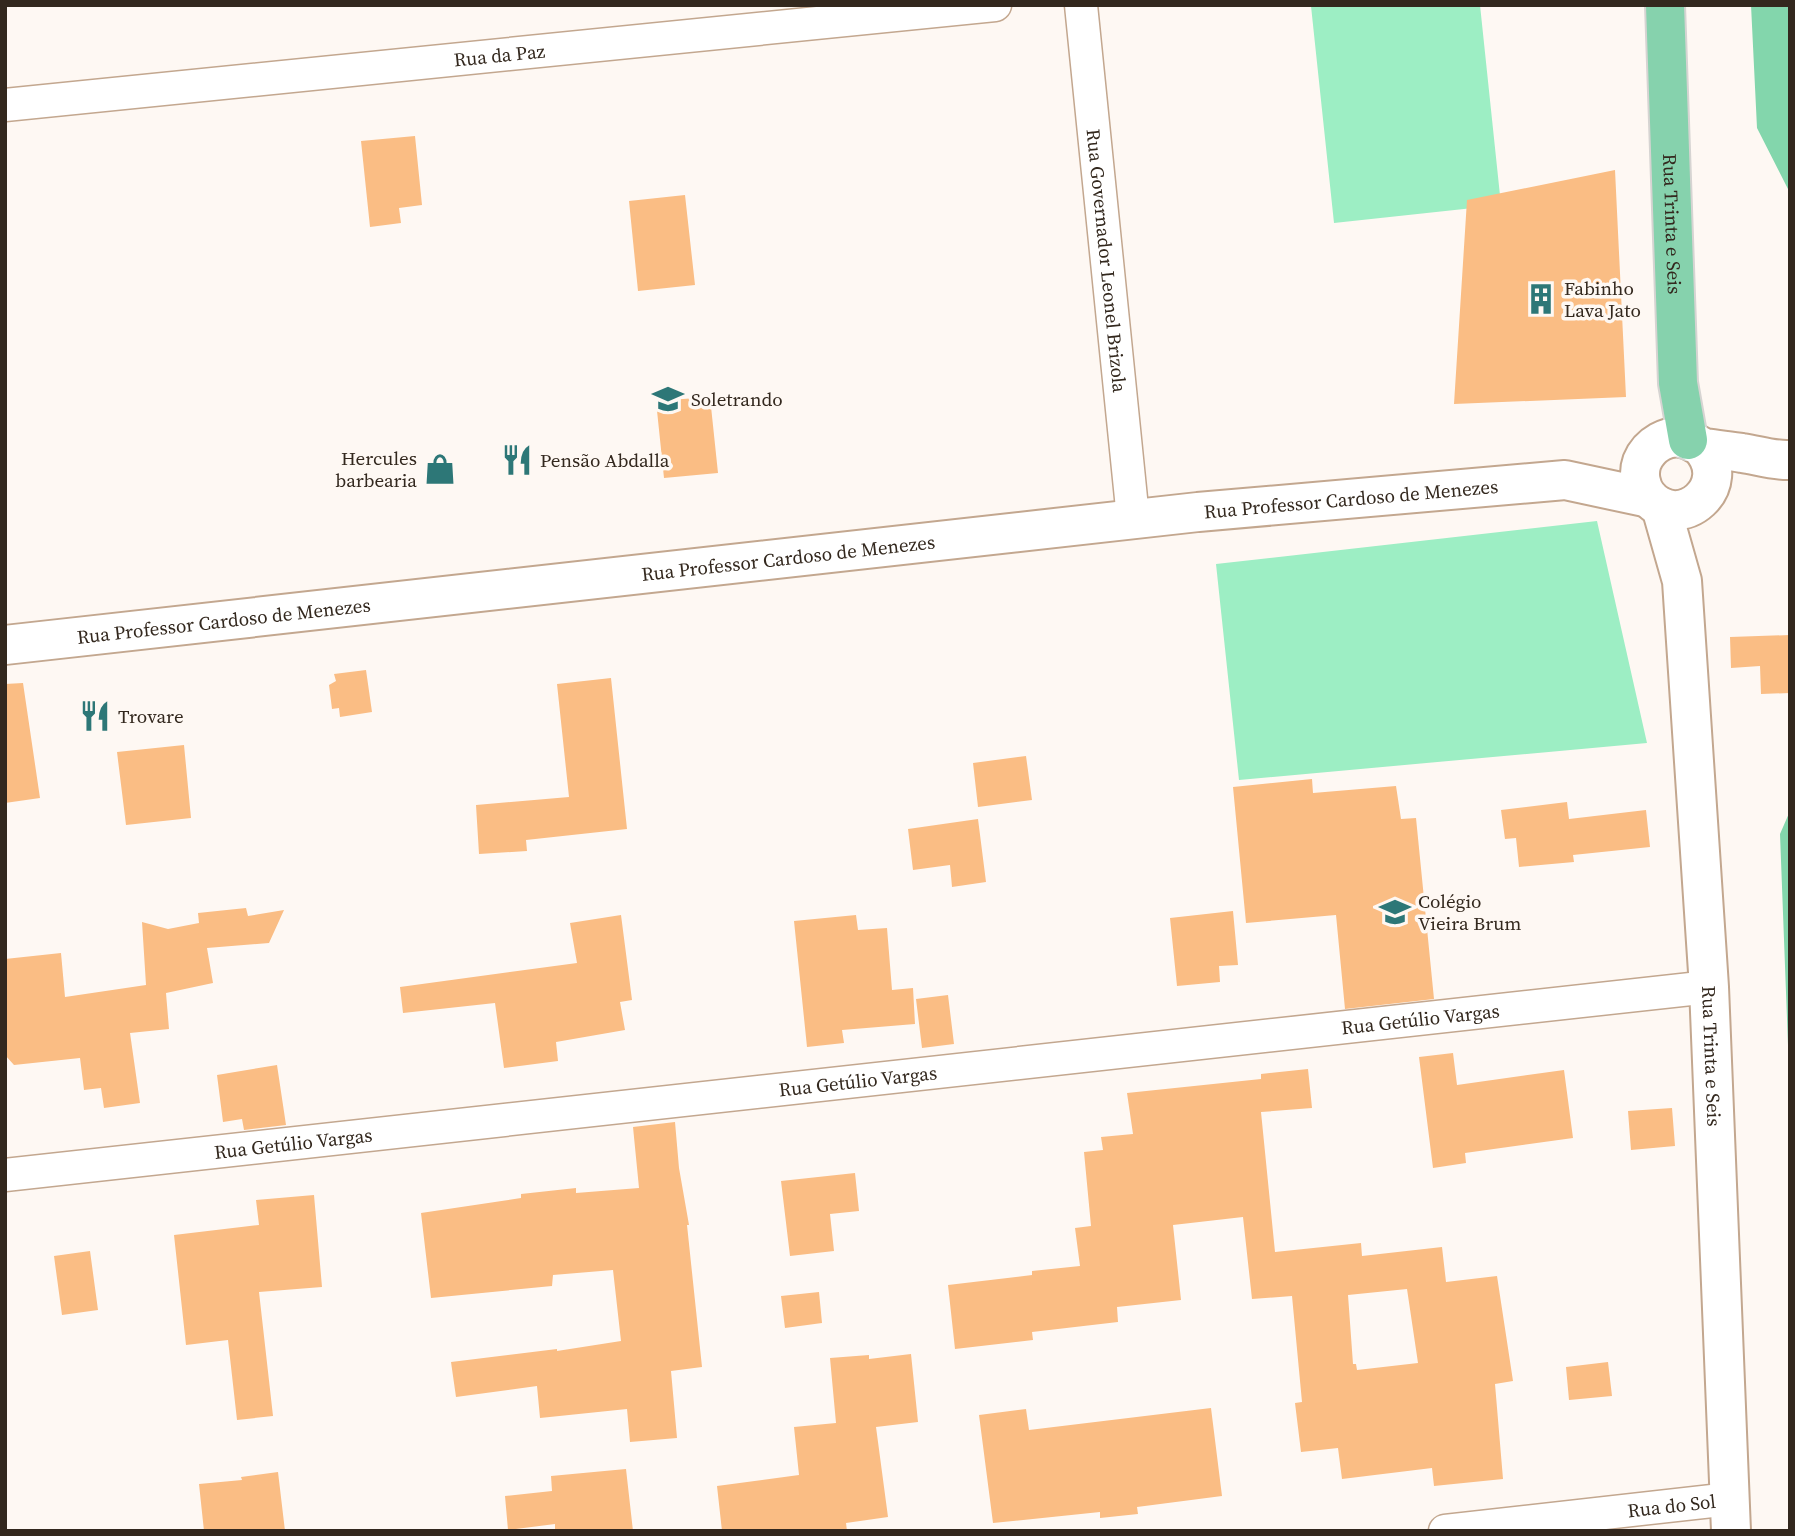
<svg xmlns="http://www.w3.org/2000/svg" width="1795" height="1536" font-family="'Source Serif 4',serif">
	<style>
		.green { fill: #9deec4 }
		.forest { fill: #83d6ac }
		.building { fill: #fabd84; fill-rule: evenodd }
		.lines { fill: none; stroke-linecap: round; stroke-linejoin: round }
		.minor-casing { stroke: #c3a78f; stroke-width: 35 }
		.tertiary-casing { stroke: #c3a78f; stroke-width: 42 }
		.primary-casing { stroke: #d6d4d2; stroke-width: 42 }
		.minor { stroke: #fff; stroke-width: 32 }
		.tertiary { stroke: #fff; stroke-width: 38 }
		.primary { stroke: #86d2ad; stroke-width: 38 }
		.labels { text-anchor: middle; stroke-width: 7; stroke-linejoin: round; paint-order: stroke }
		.street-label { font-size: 19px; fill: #33281e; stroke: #fef8f3 }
		.poi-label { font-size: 19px; fill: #33281e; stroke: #fef8f3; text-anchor: start }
	</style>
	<rect width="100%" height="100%" fill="#fef8f3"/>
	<path class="green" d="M1320,5h160l21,200 -167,18 -23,-217z
		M1597,521l50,222 -408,37 -23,-216z"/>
	<path class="forest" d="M1751,5h39v188l-33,-65z
		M1790,811v287l-10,-264z"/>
	<path class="building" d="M415,136l7,69 -23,3 2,15 -31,4 -9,-86z
		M1615,170l11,227 -172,7 13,-204z
		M685,195l10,90 -57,6 -9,-90z
		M710,397l8,76 -54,5 -8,-77z
		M1790,635v58l-29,1 -1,-28 -29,2 -1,-31z
		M366,670l6,42 -32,5 -1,-9 -7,1 -3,-24 7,-4 -2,-7z
		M611,678l16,151 -101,11 1,11 -48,3 -3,-49 93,-8 -12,-113z
		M23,683l17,115 -35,5v-119z
		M184,745l7,73 -65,7 -9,-73z
		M1026,756l6,44 -54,7 -5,-44z
		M1312,779l1,14 83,-7 5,33 15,-1 18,181 -89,10 -9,-94 -90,8 -13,-136z
		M1567,802l2,17 77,-9 4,37 -77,8 1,7 -55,5 -3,-29 -11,1 -4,-29z
		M978,819l8,63 -34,5 -2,-22 -37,5 -5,-41z
		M246,908l2,8 36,-6 -15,33 -62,5 6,35 -47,10 3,36 -39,4 10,70 -36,5 -3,-20 -17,2 -4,-32 -66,7 -9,-10v-96l56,-6 4,44 81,-12 -4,-63 26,7 31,-6 -1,-10z
		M1233,911l5,54 -19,1 1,16 -43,4 -7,-68z
		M621,915l11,85 -12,2 5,28 -69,12 2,19 -54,7 -9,-65 -92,10 -3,-26 177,-24 -7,-40z
		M856,915l2,15 29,-2 5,62 21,-2 2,36 -73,6 2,13 -37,4 -13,-126z
		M948,995l6,49 -32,4 -6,-49z
		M1453,1053l4,32 107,-15 9,68 -108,15 1,10 -33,5 -14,-111z
		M277,1065l9,60 -42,5 -2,-11 -19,3 -6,-47z
		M1308,1069l4,39 -51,4 14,140 86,-9 1,13 80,-9 4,35 51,-6 16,105 -18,3 8,95 -69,7 -2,-18 -90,11 -4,-31 -37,4 -6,-49 7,-1 -10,-106 -40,3 -9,-82 -70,8 8,75 -64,7 1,15 -86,10 1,8 -78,9 -7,-64 84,-10v-4l48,-5 -5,-38 16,-2 -7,-74 19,-2 -2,-13 32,-3 -6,-41 134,-14v-5zM1407,1289l11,74 -61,7 -1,-6h-3l-5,-69z
		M1672,1108l3,38 -44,4 -3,-39z
		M675,1122l4,46 10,57h-2l15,142 -31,4 6,67 -47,4 -3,-33 -87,9 -3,-32 -81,11 -5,-35 106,-13v2l64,-10 -8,-71 -60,5 -1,11 -121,12 -10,-85 100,-15v-4l55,-6v5l63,-5 -6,-61z
		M855,1173l4,38 -29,3 4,37 -44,5 -9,-75z
		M314,1195l8,92 -63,5 14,124 -36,4 -9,-80 -42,5 -12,-110 85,-10 -3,-25z
		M90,1251l8,59 -36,5 -8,-59z
		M819,1292l3,31 -37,5 -4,-32z
		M911,1354l7,68 -42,5 12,90 -42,6 1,8h-125l-5,-45 82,-11 -5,-48 42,-4 -6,-65 39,-3v4z
		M1608,1362l4,34 -43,4 -3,-33z
		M1211,1408l11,88 -85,11 1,7 -38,4v-6l-107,11 -14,-108 47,-6 3,21z
		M626,1469l7,62h-78v-7l-47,6 -3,-34 47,-5 -1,-15z
		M278,1472l7,59h-81l-5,-47 43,-4 -1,-3z"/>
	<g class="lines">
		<defs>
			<g id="minor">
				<path id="s1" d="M1081,5l52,513"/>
				<path id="s2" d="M5,105l990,-100"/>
				<path id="s3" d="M5,1175l1704,-188"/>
				<path id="s4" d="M1445,1531l285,-32"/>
			</g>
			<g id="tertiary">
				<path d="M1701,447c35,38 -20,87 -53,50 -8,-10 -10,-24 -6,-35 7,-17 26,-29 44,-23 7,2 12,7 19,9 12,2 25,3 37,5 15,2 32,8 48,7"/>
				<path id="s5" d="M1661,507l21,74 27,406 22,544"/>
				<path id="s6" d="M5,645l1193,-133 367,-32 84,18"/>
			</g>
			<g id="primary">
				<path id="s7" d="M1665,5l13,378 10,57"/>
			</g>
		</defs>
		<use href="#minor" class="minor-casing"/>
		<use href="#tertiary" class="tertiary-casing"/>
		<use href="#primary" class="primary-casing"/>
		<use href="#minor" class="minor"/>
		<use href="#tertiary" class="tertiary"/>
		<use href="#primary" class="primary"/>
	</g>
	<defs>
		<symbol id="building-bare" viewBox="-9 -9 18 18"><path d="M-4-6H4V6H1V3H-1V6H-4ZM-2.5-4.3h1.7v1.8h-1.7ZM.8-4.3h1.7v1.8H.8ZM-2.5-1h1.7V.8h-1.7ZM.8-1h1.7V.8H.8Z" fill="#2d7777" stroke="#fef8f3" stroke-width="2.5" paint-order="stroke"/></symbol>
		<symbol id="school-bare" viewBox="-9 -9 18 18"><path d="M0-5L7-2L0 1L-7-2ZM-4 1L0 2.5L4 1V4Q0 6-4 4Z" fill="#2d7777" stroke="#fef8f3" stroke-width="2.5" paint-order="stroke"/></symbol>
		<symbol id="restaurant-bare" viewBox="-9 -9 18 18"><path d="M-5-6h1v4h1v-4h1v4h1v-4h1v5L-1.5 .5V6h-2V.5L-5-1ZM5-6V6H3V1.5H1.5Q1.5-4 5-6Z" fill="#2d7777" stroke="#fef8f3" stroke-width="2.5" paint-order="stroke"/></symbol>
		<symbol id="shop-bare" viewBox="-9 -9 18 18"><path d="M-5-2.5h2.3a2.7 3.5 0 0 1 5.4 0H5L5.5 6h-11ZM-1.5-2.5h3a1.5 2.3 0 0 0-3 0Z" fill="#2d7777" stroke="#fef8f3" stroke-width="2.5" paint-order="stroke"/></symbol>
	</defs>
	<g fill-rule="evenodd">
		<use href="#building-bare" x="1519" y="277" width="44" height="44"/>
		<use href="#school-bare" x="646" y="377" width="44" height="44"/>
		<use href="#restaurant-bare" x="495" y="438" width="44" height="44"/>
		<use href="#shop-bare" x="418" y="447" width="44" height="44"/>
		<use href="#restaurant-bare" x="73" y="694" width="44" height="44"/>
		<use href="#school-bare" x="1373" y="890" width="44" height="44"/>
	</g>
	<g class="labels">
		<g class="street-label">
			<text dy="7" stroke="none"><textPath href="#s2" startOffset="497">Rua da Paz</textPath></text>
			<text dy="7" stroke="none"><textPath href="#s7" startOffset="219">Rua Trinta e Seis</textPath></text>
			<text dy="7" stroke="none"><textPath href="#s1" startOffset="257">Rua Governador Leonel Brizola</textPath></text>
			<text dy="7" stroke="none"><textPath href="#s6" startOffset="1354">Rua Professor Cardoso de Menezes</textPath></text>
			<text dy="7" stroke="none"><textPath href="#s6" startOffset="788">Rua Professor Cardoso de Menezes</textPath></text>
			<text dy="7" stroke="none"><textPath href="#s6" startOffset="220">Rua Professor Cardoso de Menezes</textPath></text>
			<text dy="7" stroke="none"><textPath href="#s3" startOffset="1424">Rua Getúlio Vargas</textPath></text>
			<text dy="7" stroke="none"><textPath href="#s5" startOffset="553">Rua Trinta e Seis</textPath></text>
			<text dy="7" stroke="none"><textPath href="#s3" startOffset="858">Rua Getúlio Vargas</textPath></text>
			<text dy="7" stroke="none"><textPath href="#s3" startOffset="290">Rua Getúlio Vargas</textPath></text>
			<text dy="7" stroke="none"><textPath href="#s4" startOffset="228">Rua do Sol</textPath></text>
		</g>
		<g class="poi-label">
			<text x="1564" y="295">Fabinho<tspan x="1564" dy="22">Lava Jato</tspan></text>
			<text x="691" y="406">Soletrando</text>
			<text x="417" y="465" text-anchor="end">Hercules<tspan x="417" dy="22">barbearia</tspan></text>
			<text x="540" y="467">Pensão Abdalla</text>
			<text x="118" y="723">Trovare</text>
			<text x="1418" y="908">Colégio<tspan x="1418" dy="22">Vieira Brum</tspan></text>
		</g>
	</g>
	<rect width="1795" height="1536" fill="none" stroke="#33281e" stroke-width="14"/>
</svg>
